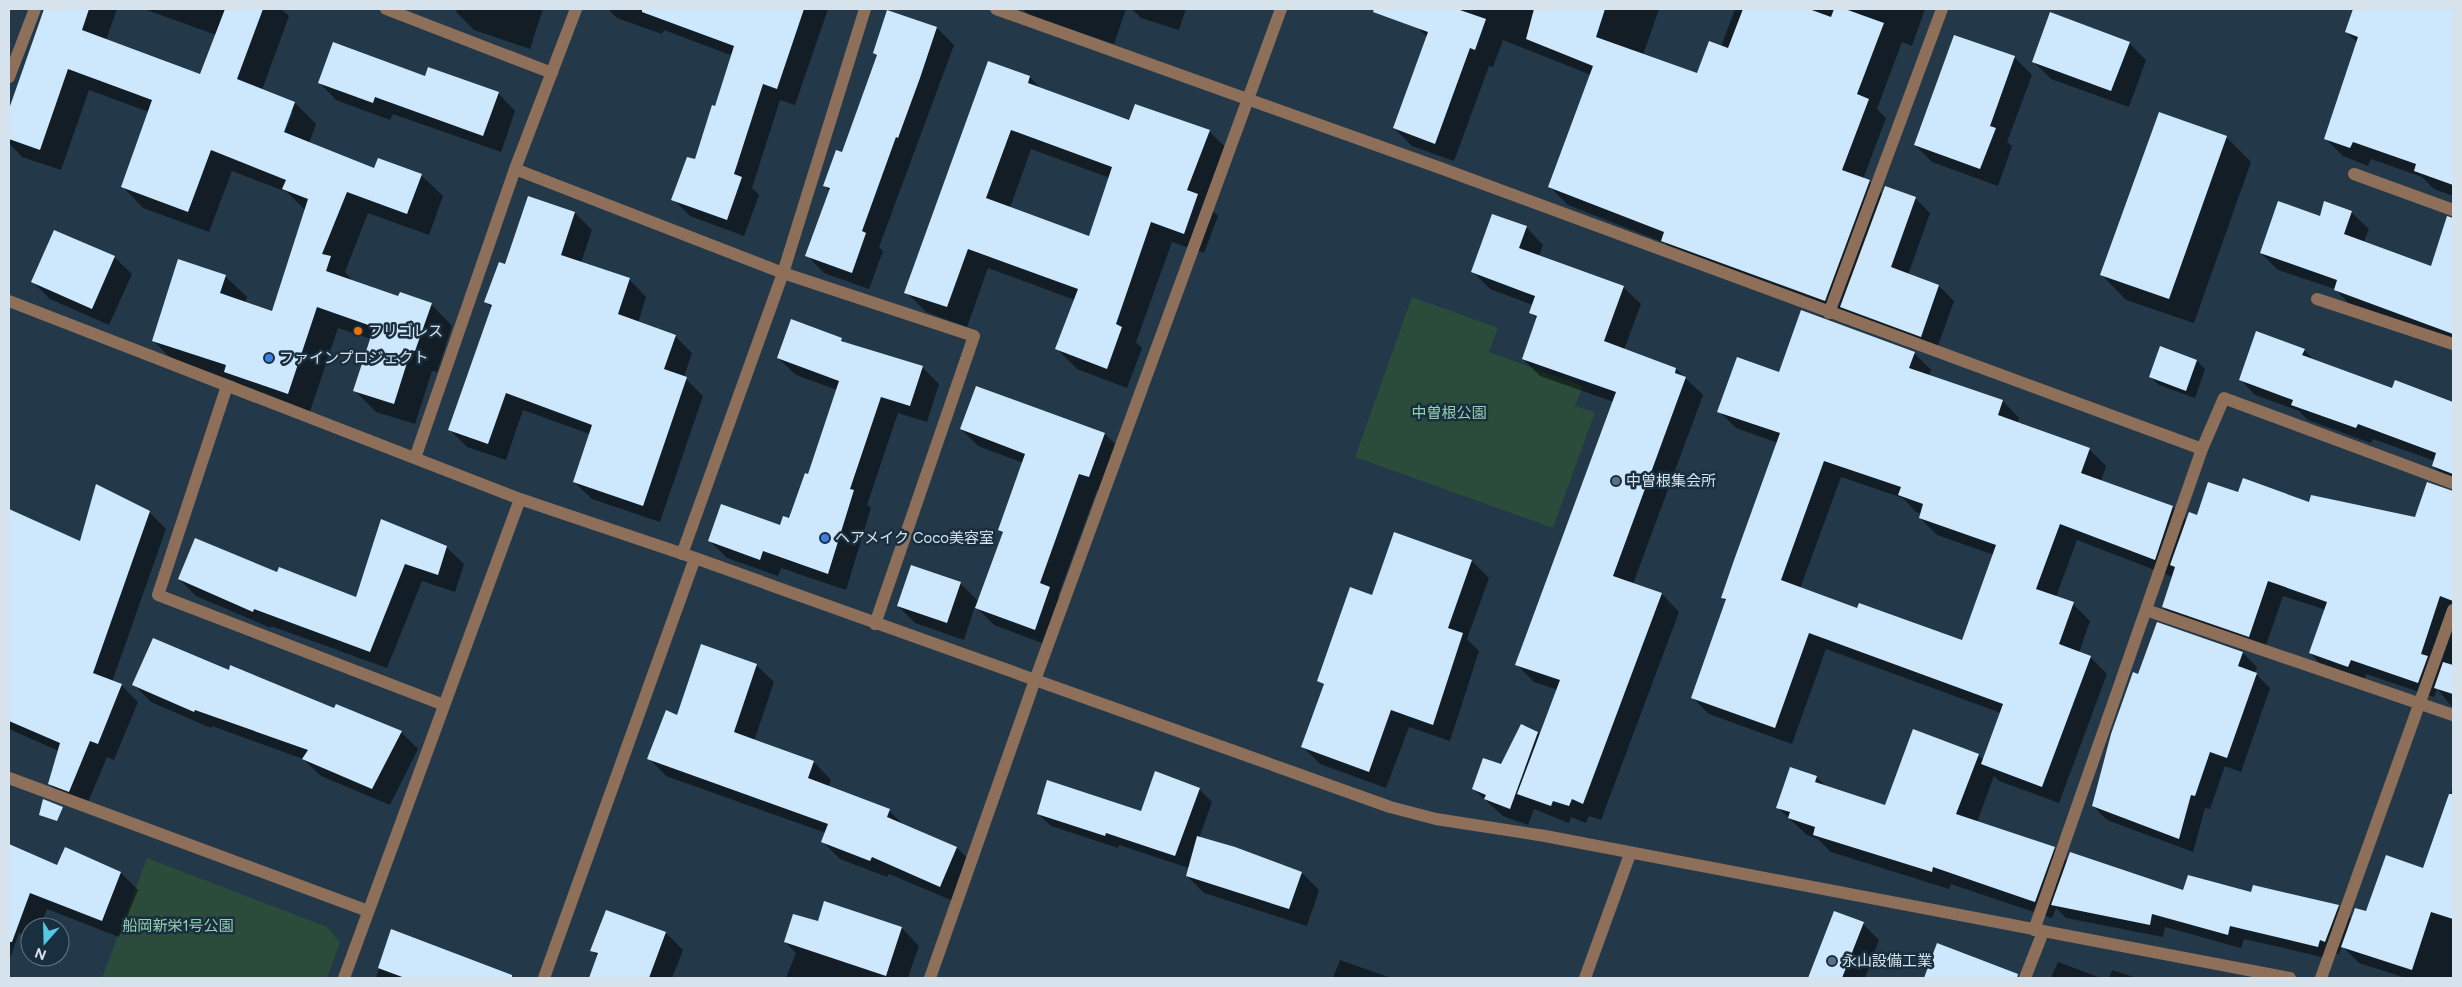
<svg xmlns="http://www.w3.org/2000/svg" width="2462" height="987" font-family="Figtree,'Noto Sans JP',sans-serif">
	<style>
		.green { fill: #2b4c3a }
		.shadow { fill: #0007; fill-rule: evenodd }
		.building { fill: #cde8fd; fill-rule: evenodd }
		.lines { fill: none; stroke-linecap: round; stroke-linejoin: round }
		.minor { stroke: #8e705a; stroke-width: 12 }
		.food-dot { fill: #e8710a; stroke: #192e3e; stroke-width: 2 }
		.shop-dot { fill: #3f7fe0; stroke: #192e3e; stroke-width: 2 }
		.service-dot { fill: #5c6f8a; stroke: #192e3e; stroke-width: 2 }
		.labels { text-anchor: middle; stroke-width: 5; stroke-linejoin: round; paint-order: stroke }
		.poi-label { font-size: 15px; fill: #d6e3ed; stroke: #192e3e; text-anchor: start }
		.park-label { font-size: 15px; fill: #94d1ad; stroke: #192e3e }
	</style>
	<rect width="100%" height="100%" fill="#233848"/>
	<path class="green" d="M1412,297l86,31 -9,24 94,34 -8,20 20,6 -42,116 -198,-71z
		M147,858l180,69 13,15 -13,36h-225z"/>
	<path class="shadow" d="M45,9h72l-11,31 95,36 15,-41 -72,-26h137l8,7 -27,74 33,13 21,21 -7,19 66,26 46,6 22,21 -14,39 -61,-22 -23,59 6,7v2l48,16 32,7 21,22 -15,46 -5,-1 -17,53 -39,-12 -22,-22 17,-51 -33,-11 -29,86 -63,-21 -12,-12 -60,-19 -21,-22 72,-64 22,21 -2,6 28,9 32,-102 -18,-18 -55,-21 -23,61 -66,-24 -21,-22 27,-74 -60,-22 -28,80 -39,-13 -13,-14v-30zM290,112h3l-11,26 -2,-1z
		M458,9h85l-13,40 -56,-19 -18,-18z
		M608,9h220l-33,96 -15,-5 -28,88 7,7 -15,41 -54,-20 -17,-17 22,-38 38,-105 -69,-26 -2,4 -45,-16z
		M1022,9h104l-12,35 -85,-29z
		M1132,9h54l-7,21 -38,-12z
		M1425,9h234l-16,46 55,19 23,-27 14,-38h190l-13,37 -10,-4 -25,67 9,9 -23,61 6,2 14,14 32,3 15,15 -22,62 31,11 15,15 -18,50 -79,-29 -11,-11 -3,8 -163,-60 -15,-16 -97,-38 -18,-18 41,-112 -88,-35 -10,27 -4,-1 -35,95 -42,-15 -18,-18 33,-91 -9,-9z
		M2355,9h67l10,3 1,-3h20v187l-19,-7 -12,-12 -51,-18 -3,7 -25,-10 -18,-18 33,-95 -12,-11z
		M888,11l49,17 17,17 -75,202 4,4 -14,38 -45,-16 -17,-18 23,-64 -5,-5 18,-32 35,-97 -4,-4z
		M2129,43l17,17 -17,47 -78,-28 -18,-18z
		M2014,57l18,18 -25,67 5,4 -14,40 -66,-24 -17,-17z
		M1030,77l12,13 88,31 6,-16 74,27 20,20 -22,54 10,10 -14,37 -32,-11 -36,100 6,6 -15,40 -50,-19 -20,-20 18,-49 -87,-32 -21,59 -41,-15 -20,-20zM1031,149l79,29 -20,59 -80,-29z
		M426,78l72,15 17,18 -14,41 -108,-38 -3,6 -54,-20 -17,-18z
		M2226,137l25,25 -57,161 -68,-23 -25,-26z
		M2351,212l18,17 -5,13 67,25 2,-3 20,7v73l-101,-37 -17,-18 -57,-19 -17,-17 59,-36z
		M575,213l17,17 -11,33 48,16 17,18 -8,26 37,13 17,17 -8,24 19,19 -43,126 -68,-23 -18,-17 16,-48 -67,-24 -17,50 -39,-13 -18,-18 43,-121 -6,-6 20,-36z
		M1526,227l17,18 -4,11 84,31 18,17 -17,46 52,19 27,26 -70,189 29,10 17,18 -78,208 -12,-4 -3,7 -15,-6 -2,6 -35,-14 -6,16 -25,-9 -30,-27 65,-56 2,3 18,-46 -24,-8 -17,-17 97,-263 -74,-26 -17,-17 14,-40 -6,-6 2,-8 -43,-16 -17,-17z
		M114,257l18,17 -23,51 -59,-26 -17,-17z
		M841,339l5,5 76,23 17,17 -12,38 -29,-9 -31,92 4,3 -25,82 -65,-22 -3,8 -51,-18 -18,-18 72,-13 9,-7 19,-44 28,-86 -41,-15 -18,-17z
		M2161,348l36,13 8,8 -10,29 -36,-13 -9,-8z
		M2304,350l12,12 77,28 57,12 3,3v78l-4,-2 -16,-15 2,-5 -62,-22 -2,4 -63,-23 -9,-9 -44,-16 -15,-16z
		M1914,353l17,17 -2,6 74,25 16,17 -1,4 71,27 17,17 -5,15 72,26 14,14 51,-27 178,24 37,-26v216l-16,-19 -3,8 -68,-23 -2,8 -39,-13 -15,-16 16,-43 -43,-14 -19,55 -85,-29 -16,-15 10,-30 -96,-37 -21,57 17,7 17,17 -11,32 11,4 17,17 -48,129 -60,-22 -5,-5 -17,46 77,26 14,14 116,29 68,3 86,12 14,14 15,-7 57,-43 29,-84v192h-47l-47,-15 -17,-17 -3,8 -6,-1 -2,6 -87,-20 -3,9 -76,-21 -2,10 -97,-19 -10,-10 -4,10 -101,-34 -2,5 -118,-37 -13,-13 -11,-4 -29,-27 38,-31 10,9 60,20 92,-51 6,5 17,-47 -175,-64 -34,95 -83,-30 -17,-17 34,-96 -3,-3 55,-155 -42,-15 -17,-17 61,-37zM1841,477l62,21 13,14 6,2 -2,4 17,17 57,20 -32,86 -104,-31 -58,-21z
		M961,429l144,5 17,17 -16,43 -9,-4 -39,106 9,9 -15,42 -58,-22 -19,-19 -11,34 -49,-17 -17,-17 62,-23 19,19 24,-68 -4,-5 24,-66 -45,-17z
		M9,511l71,32 69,-31 17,17 -54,153 9,3 17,17 -24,58 -7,-3 -21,50 -20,-7 -17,-17 10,-32 -50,-22z
		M382,520l64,27 18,17 -9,28 -33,-11 -35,87 -116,-42v2l-75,-32 -17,-17 99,-6 79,26z
		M1472,561l17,17 -22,61 12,12 -29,90 -41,-14 -23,61 -66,-24 -17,-17 22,-60 -7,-7 54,-84z
		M2243,653l14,14 -2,6 15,15 -29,84 -16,-6 -15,43 -5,-1 -12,44 -86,-32 -14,-14 46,-130z
		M756,665l18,17 -20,59 60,21 17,18 -3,7 61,24 16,15 52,22 17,17 -16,38 -69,-29 -2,3 -47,-18 -17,-17 3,-9 -160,-57 -17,-18 29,-42z
		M230,671l171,61 17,17 -28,56 -69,-29 -18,-17 -91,-33 -1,2 -60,-26 -17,-17z
		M1199,789l13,13 -13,36 36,10 67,25 17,17 -12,36 -103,-33 -17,-17 2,-8 -70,-23 -1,3 -67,-22 -13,-12 103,-1z
		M9,845l49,22 7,-18 56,24 17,17 -19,47 -72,-28 -7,18h-10v10l-11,-4 -10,28z
		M825,903l77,25 17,18 -11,32h-122l10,-25 -11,-11 33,-19z
		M606,911l60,22 17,17 -11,28h-81l7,-21 -6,-7z
		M1835,912l28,12 16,16 -14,38h-55z
		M392,931l110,41 6,6h-132z
		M1938,944l58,33 -1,1h-71z
		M1340,960l51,18h-58z
		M2058,962l43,16h-50z
		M2112,970l25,8h-28z"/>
	<path class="building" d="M44,9h45l-7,21 118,44 25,-65h38l-26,70 58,23 -11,30 90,36 4,-10 44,16 -15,40 -60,-22 -25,62 9,2 -5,15 72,25 2,-4 32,11 -17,48 -4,-1 -17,54 -41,-13 21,-64 -57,-20 -29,87 -64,-22 2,-7 -74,-24 26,-82 48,16 -6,18 52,18 36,-112 -26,-10 4,-9 -75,-30 -23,62 -67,-25 31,-87 -84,-31 -28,81 -31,-11v-30z
		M642,9h162l-27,80 -14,-5 -29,90 8,3 -15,43 -56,-20 16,-43 8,2 17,-54 3,1 19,-60 -92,-34z
		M1374,9h83l29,10 -11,31 -5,-2 -35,96 -42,-16 35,-96 -55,-20z
		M1534,9h71l-9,28 101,36 12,-32 19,7 15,-39h66l22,8 3,-8h11l39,14 -27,71 12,5 -27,71 28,10 -45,121 -164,-60 3,-9 -116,-45 45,-121 -67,-27z
		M2353,9h100v176l-39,-14 2,-7 -63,-22 -3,6 -26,-9 34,-102 -13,-5z
		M887,10l50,17 -17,51 -22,60 -2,-1 -34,94 4,2 -14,40 -47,-17 25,-68 -7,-2 13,-36 6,2 35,-97 -4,-2z
		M2050,12l80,30 -19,49 -79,-29z
		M1954,35l61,21 -25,70 6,2 -16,41 -66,-24z
		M333,42l92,34 3,-9 71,25 -16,44 -108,-39 -2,6 -55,-20z
		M988,61l42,15 -2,7 101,37 6,-16 75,26 -23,60 11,4 -14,40 -33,-12 -35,102 6,3 -15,42 -52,-20 23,-60 -110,-40 -21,58 -43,-14zM1011,130l101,37 -23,69 -103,-38z
		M2159,112l68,24 -58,163 -69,-24z
		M1885,186l31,11 -25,70 48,18 -18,52 -81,-30z
		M528,196l47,16 -14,43 69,23 -12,36 58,21 -12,34 23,8 -44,129 -70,-24 19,-57 -86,-32 -18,51 -40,-14 44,-125 -8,-3 15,-40 6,2z
		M2278,201l42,15 4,-15 28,10 -8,23 87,32 16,-50 6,2v116l-119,-44 3,-10 -77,-27z
		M1492,214l35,12 -8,22 105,38 -20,55 72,27 -1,5 11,4 -73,199 49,17 -79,211 -11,-5 -3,7 -16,-5 -2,5 -34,-12 43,-114 -45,-15 101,-273 -94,-33 15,-43 -8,-3 6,-17 -64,-24z
		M54,230l61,26 -23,53 -61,-27z
		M1801,310l114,42 -6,16 94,32 -5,15 92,33 -9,25 92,33 -18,54 -95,-36 -24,65 38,13 -15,42 32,12 -49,131 -61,-23 22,-60 -194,-71 -34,95 -84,-30 35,-99 -5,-1 12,-35 47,-130 -63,-21 20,-55 42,15zM1824,461l77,26 -3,8 25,9 -4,14 77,27 -34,95 -103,-37 -2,5 -76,-28z
		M791,319l51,19 -1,3 82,25 -13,40 -29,-9 -31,92 4,1 -26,84 -65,-23 -3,9 -52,-19 13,-37 59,21 3,-9 6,2 16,-45 3,1 31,-93 -62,-23z
		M2256,331l49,18 -3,6 90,33 3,-8 58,22v72l-21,-8 4,-13 -78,-29 -2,4 -65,-23 2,-5 -54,-20z
		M2160,346l37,14 -11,31 -37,-14z
		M976,386l129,47 -16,44 -10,-3 -39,109 10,4 -15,43 -60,-22 28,-76 -5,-2 27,-76 -65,-25z
		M2243,478l66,24 2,-7 104,22 12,-35 26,9v110l-13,-5 -19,58 7,2 -10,27 -67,-23 -3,7 -39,-14 18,-51 -59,-21 -19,56 -87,-30 13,-40 -5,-2 19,-53 8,3 11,-33 30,10z
		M96,484l54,27 -57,162 29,11 -24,60 -8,-3 -21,51 -21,-8 12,-41 -51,-22v-212l71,32z
		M381,519l66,27 -9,29 -33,-11 -35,88 -116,-43 -1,3 -75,-33 17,-41 82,34 2,-5 77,30z
		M1394,532l78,28 -24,68 15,5 -30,92 -42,-15 -22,62 -68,-25 23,-63 -7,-3 33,-94 22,8z
		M911,565l50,17 -14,41 -50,-17z
		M2157,622l86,30 -5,14 19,7 -30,85 -17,-6 -15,44 -4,-1 -12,44 -87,-33 19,-72 22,-62 5,2z
		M153,638l76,32 1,-5 104,43 2,-4 66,27 -30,58 -70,-30 6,-9 -113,-40 -1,2 -62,-27z
		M701,644l56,20 -23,68 80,29 -6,17 82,31 -3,8 70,30 -17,40 -68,-30 -2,4 -49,-19 7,-18 -181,-65 19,-49 11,5z
		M2443,662l10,3v29l-19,-6z
		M1521,724l17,8 -28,77 -26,-10 2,-4 -14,-6 11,-31 18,6z
		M1913,729l66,25 -23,60 99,33 -20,55 -102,-35 -1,5 -119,-37 2,-8 -27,-9 2,-6 -14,-4 14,-41 27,9 -2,6 70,23z
		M1155,771l45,17 -25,68 -69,-23 -1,3 -68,-22 10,-34 94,31z
		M2449,794h4v125l-22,-7 -19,58 -71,-23 14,-39 11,3 20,-56 37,13z
		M43,799l20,8 -6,14 -18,-6z
		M1197,836l38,11 67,25 -13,37 -103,-33z
		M9,844l48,21 8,-18 56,25 -19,49 -72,-28 -18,49h-3z
		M2070,852l113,38 5,-15 63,17 2,-7 86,20 -14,37 -5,-2 -2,7 -88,-21 -2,9 -76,-21 -2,11 -99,-20z
		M824,901l78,26 -16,49 -102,-34 9,-28 25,7z
		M606,910l60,22 -17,46h-60l9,-25 -8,-2z
		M1834,911l30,11 -22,56h-34z
		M391,929l121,46v3h-107l-27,-10z
		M1937,943l81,31 -1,4h-93z"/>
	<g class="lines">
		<path class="minor" d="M386,9l166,64
			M996,9l447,160 759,280
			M9,77l26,-68
			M515,169l268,104 191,63 -99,288
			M2354,174l99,36
			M2317,299l136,45
			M9,301l511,198 175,59 695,249 46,12 109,17 745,142
			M1829,313l113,-304
			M227,386l-69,209 286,110
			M415,458l100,-289 61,-160
			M682,554l101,-281 82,-264
			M2146,610l307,105
			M9,778l359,133
			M2034,930l168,-481 22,-51 229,85
			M344,978l176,-479
			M544,978l151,-420
			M930,978l105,-298 246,-671
			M1585,978l45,-124
			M2025,978l18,-46
			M2321,978l132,-368"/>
	</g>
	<circle class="food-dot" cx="358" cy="331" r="5"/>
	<g class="shop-dot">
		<circle cx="269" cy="358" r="5"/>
		<circle cx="825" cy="538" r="5"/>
	</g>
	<g class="service-dot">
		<circle cx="1616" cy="481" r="5"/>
		<circle cx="1832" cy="961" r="5"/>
	</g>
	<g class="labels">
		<g class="poi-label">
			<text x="368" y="336">フリゴレス</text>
			<text x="279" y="363">ファインプロジェクト</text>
			<text x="1626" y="486">中曽根集会所</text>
			<text x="835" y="543">ヘアメイク Coco美容室</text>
			<text x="1842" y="966">永山設備工業</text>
		</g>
		<g class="park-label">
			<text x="1449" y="418">中曽根公園</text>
			<text x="178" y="931">船岡新栄1号公園</text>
		</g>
	</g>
	<rect width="2462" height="987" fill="none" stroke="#d6e3ed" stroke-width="20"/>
	<g transform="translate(45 942) rotate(200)"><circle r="24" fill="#192e3e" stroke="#657684"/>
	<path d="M0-4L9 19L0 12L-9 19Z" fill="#56c9e0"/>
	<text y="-8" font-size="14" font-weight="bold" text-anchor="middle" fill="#d6e3ed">N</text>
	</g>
</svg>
